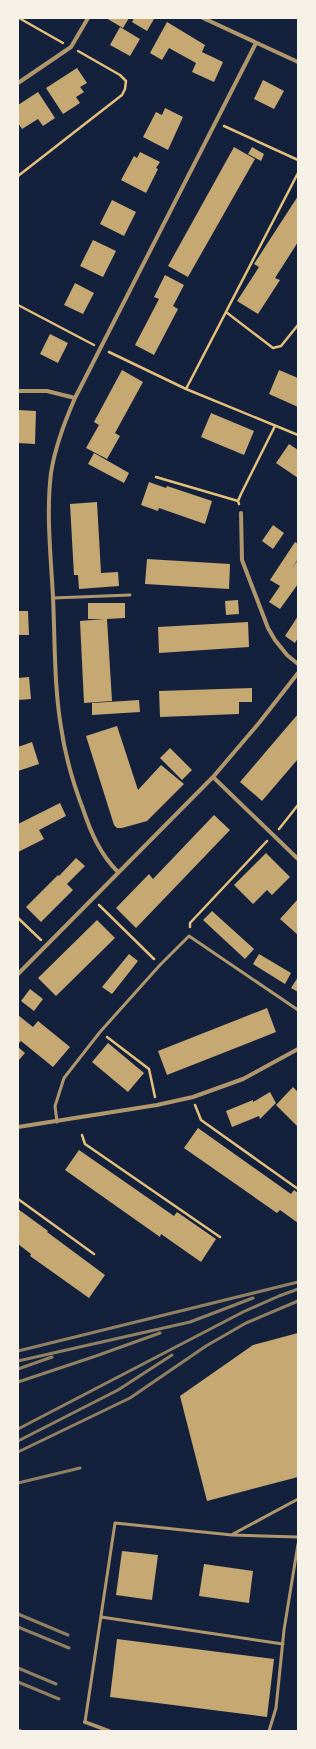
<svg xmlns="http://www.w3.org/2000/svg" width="316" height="1749" font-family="'Space Grotesk',sans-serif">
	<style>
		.building { fill: #c6a872 }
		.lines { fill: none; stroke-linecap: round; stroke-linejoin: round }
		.path { stroke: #e5c07b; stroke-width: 2.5 }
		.service { stroke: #b1986c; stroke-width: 3 }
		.minor { stroke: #b1986c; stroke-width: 4 }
		.rail { stroke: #918062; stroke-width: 3 }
	</style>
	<rect width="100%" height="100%" fill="#14213d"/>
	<path class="building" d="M106,18h23l-6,10z
		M134,18h18l2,1 -7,12 -15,-9z
		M167,22l38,23 -3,7 21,10 -9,20 -22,-10 4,-9 -27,-15 -7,12 -12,-7z
		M120,27l20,12 -10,17 -20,-11z
		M77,68l10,15 -7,4 4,5 -8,5 4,6 -17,11 -17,-26z
		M263,80l21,11 -10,18 -20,-10z
		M38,92l17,26 -12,8 -5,-7 -16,10 -4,-6v-18z
		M165,108l18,9 -15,33 -25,-13 13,-25 6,3z
		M234,147l21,12 -67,118 -20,-11z
		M252,147l12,7 -3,7 -13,-7z
		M140,152l20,10 -4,6 2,1 -12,24 -25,-13 13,-24 3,2z
		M298,196v46l-23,36 5,2 -22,34 -21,-13 22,-34 -5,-3z
		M112,200l24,12 -12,24 -24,-12z
		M93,240l23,11 -13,26 -23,-11z
		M165,275l19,10 -11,21 5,3 -24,46 -19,-10 24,-46 -5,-2z
		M75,283l19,10 -11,21 -19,-9z
		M50,334l18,9 -10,20 -18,-9z
		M122,370l21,12 -28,51 5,3 -13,23 -21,-11 13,-23 -5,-3z
		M279,370l19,8v29l-29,-13z
		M18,410l18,1 -1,33 -17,-1z
		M211,413l43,18 -10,24 -43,-18z
		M289,444l9,6v28l-22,-15z
		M94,453l35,20 -5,10 -36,-19z
		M149,482l17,6 1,-2 45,15 -7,23 -46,-16 -1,3 -17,-6z
		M97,502l4,71 17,-1 1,14 -40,3 -1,-14h-4l-4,-71z
		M273,525l11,8 -11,16 -11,-8z
		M295,542l3,2v15l-7,10 7,-9v24l-18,25 -11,-7 11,-16 -10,-6z
		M147,559l83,5 -1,25 -84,-5z
		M238,600l1,14 -13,1 -1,-14z
		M88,603h37v15l-18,1 5,82 -28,2 -4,-82 24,-2h-16z
		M18,611h10l1,24h-11z
		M298,616v22l-3,5 -10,-7z
		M248,622l1,25 -90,6 -1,-26z
		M29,677l2,22 -13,1v-22z
		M252,688v14h-13v12l-79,3 -1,-26z
		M139,700l1,12 -48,3v-12z
		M298,714v45l-36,42 -22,-19z
		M117,726l21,64 23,-25 23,19 -37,37 -25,7h-5l-3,-3 -28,-89z
		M32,742l7,22 -21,7v-24z
		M170,748l22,22 -10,10 -22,-22z
		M60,803l6,13 -27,14 5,9 -26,13v-28z
		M214,815l16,15 -94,98 -20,-20 33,-34 4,5z
		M266,853l24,24 -18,18 -5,-5 -14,14 -19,-19z
		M76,858l9,8 -18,18 6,6 -32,32 -15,-15 32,-32 1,1z
		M298,899v36l-18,-16z
		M212,911l42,38 -9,10 -42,-39z
		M97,920l18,18 -59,58 -18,-18z
		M129,954l9,7 -26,33 -10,-7z
		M259,954l32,19 -6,11 -32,-20z
		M298,977v15l-7,-4z
		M30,989l13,10 -9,12 -13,-10z
		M267,1008l9,24 -109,43 -9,-24z
		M18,1015l15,12 5,-6 32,26 -17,20 -32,-26 -3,3z
		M108,1043l36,30 -16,19 -36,-30z
		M18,1047l7,6 -7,8z
		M293,1087l5,5 -1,34 -21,-21z
		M270,1092l6,11 -16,16 -1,-3 -27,11 -6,-16 27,-11v2z
		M198,1128l93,66 3,-4 4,3v30l-18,-13 -3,3 -93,-65z
		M79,1150l95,66 3,-4 39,27 -15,23 -40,-28 -1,3 -95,-67z
		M18,1209l30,22 -1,1 58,43 -16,23 -59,-42 1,-2 -13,-10z
		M298,1333v144l-91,24 -27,-105 73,-51z
		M122,1551l36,4 -6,45 -36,-5z
		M204,1564l49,7 -4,32 -50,-7z
		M117,1639l157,20 -7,58 -157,-20z"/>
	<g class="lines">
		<path class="path" d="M19,18l44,25
			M224,126l74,34
			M18,176l104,-81 3,-6 1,-8 -6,-6 -42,-24
			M18,305l76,40
			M226,312l47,36 8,-2 17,-21
			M109,352l77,37 112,46
			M186,389l112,-216
			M156,477l82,24
			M239,504l-1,-3 3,-7 34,-68
			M279,829l19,-24
			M99,905l55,54
			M18,918l23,22
			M190,927v-4l77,-82
			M107,1037l42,32 6,28
			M195,1105l6,15 97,69
			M82,1135l3,9 135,93
			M18,1199l76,55"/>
		<path class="service" d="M53,598l77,-3
			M57,1122l-2,-16 9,-28 36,-46 60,-67 29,-29 109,74
			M233,1534l65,-35
			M101,1617l182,27
			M85,1722l30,-199 117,12 66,2
			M269,1731l7,-23 8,-78 14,-86"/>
		<path class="minor" d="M203,18l95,44
			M18,83l53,-36 17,-29
			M18,391h29l28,7
			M241,513l1,47 26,68 7,12 12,15 11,9
			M213,777l85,82
			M118,872c-18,-18 -27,-39 -35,-63 -10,-26 -18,-54 -22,-82 -7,-42 -6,-87 -8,-130 -2,-40 -7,-83 -2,-124 4,-26 13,-50 24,-75l181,-355
			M18,974l195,-197 46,-54 39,-50
			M18,1127l139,-22 36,-8 50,-18 55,-30
			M85,1722l24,9"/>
		<path class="rail" d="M18,1351l280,-69
			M18,1361l172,-39 63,-24
			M18,1369l34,-12
			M18,1382l78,-26 64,-23
			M18,1429l225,-117 36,-16 19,-7
			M18,1441l100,-51 54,-35
			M18,1452l112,-54 76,-52 40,-23 52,-22
			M18,1483l62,-15
			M18,1614l50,21
			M18,1627l51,21
			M18,1668l38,16
			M18,1682l41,17
			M18,1730l3,1"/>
	</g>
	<rect width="316" height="1749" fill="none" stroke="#f6f1e7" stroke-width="38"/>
</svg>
